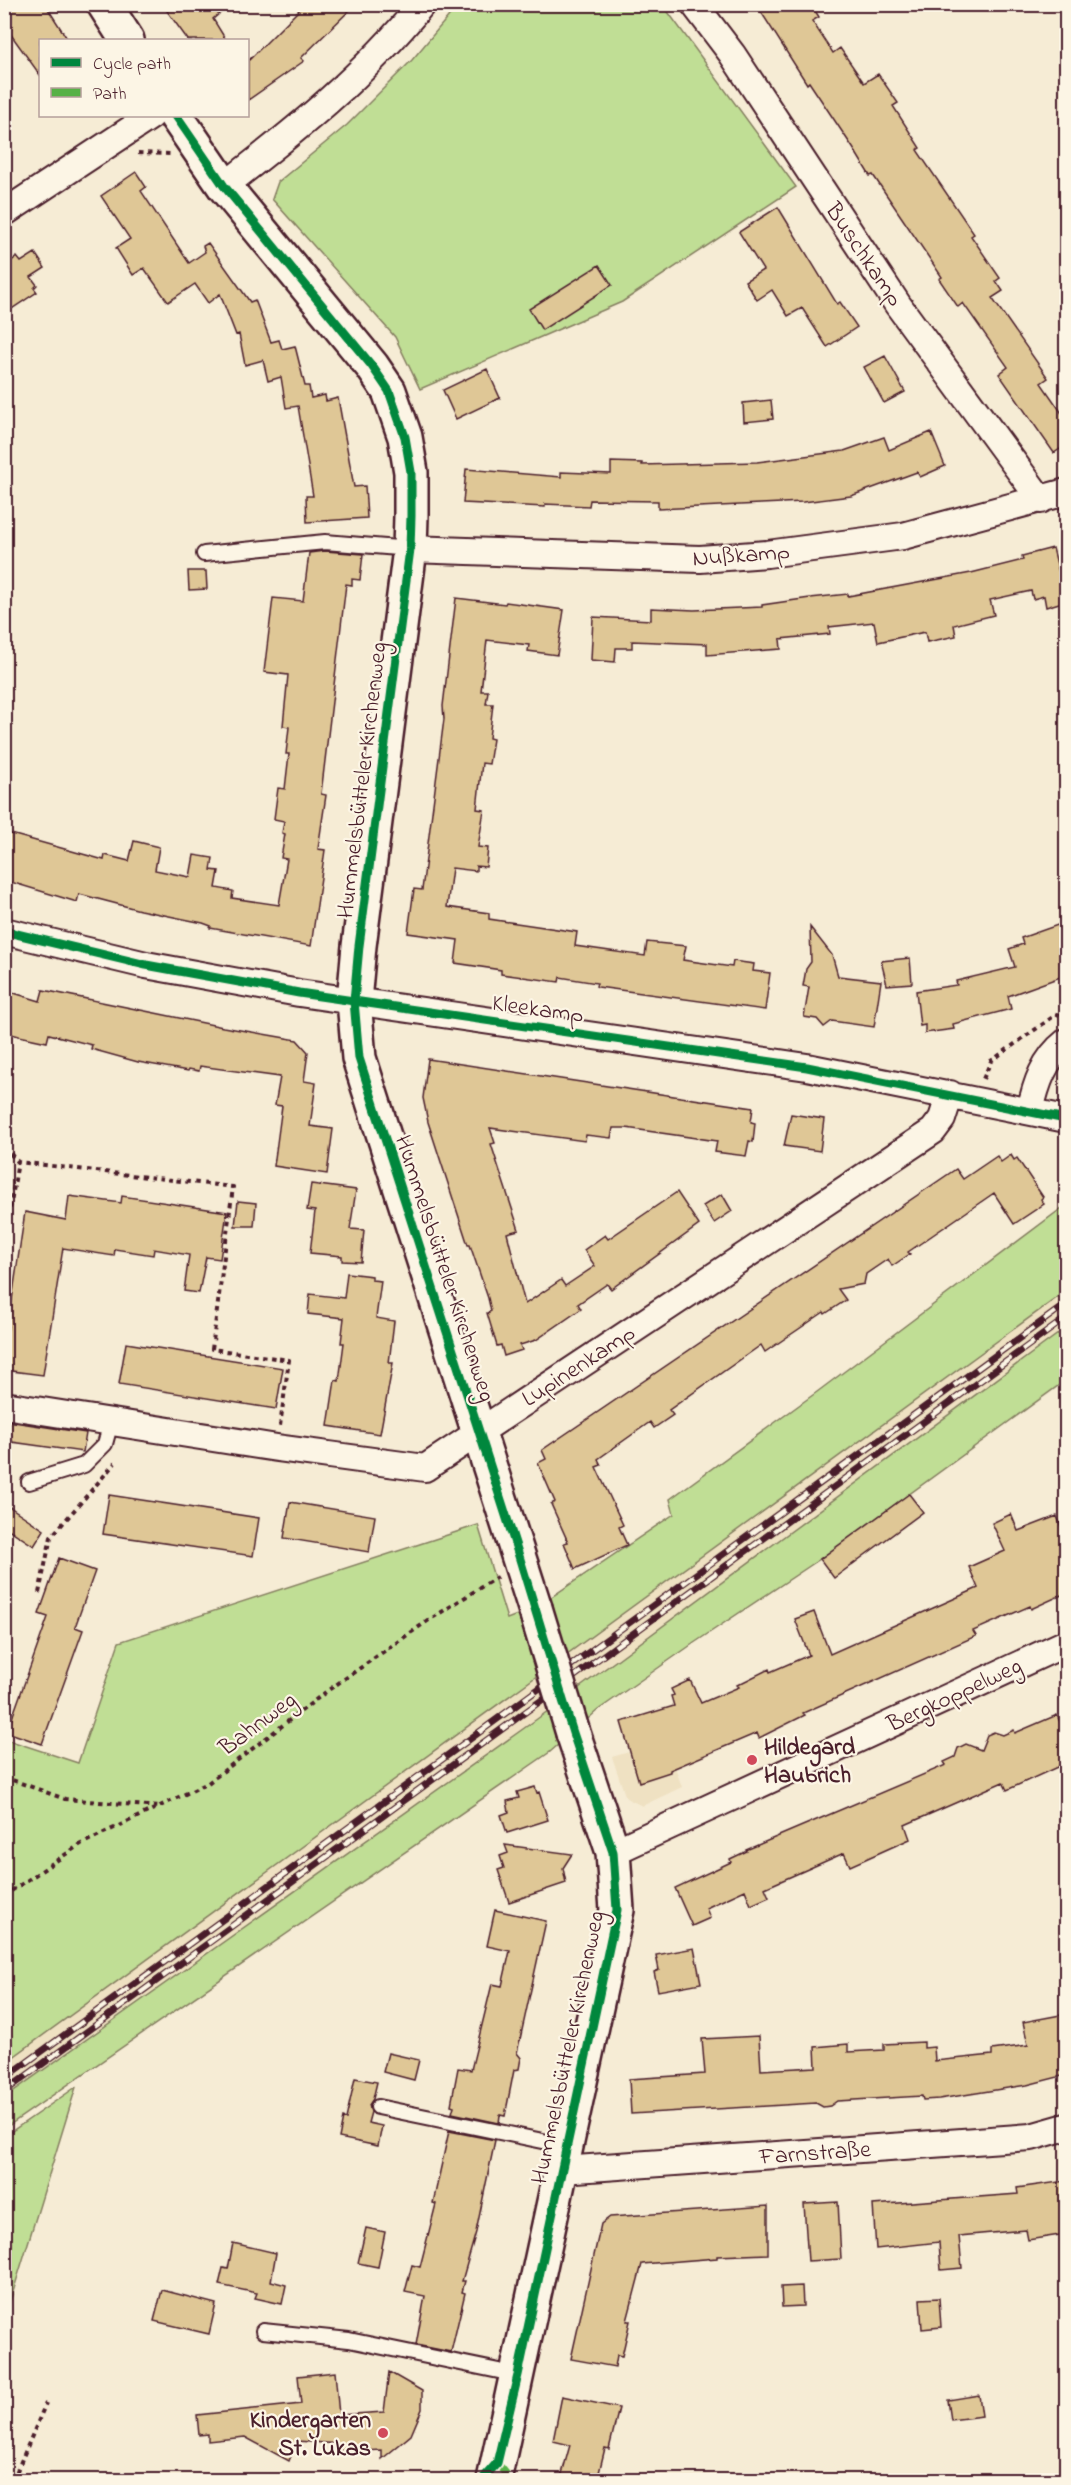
<svg xmlns="http://www.w3.org/2000/svg" width="1071" height="2485" font-family="'Indie Flower',sans-serif">
	<style>
		.built { fill: #efe1c2 }
		.green { fill: #c0de95; stroke: #857e60; stroke-width: 1.5 }
		.building { fill: #dfc796; stroke: #4a1f2b; stroke-width: 1.5 }
		.lines { fill: none; stroke-linecap: round; stroke-linejoin: round }
		.service-casing { stroke: #4a1f2b; stroke-width: 18 }
		.minor-casing { stroke: #4a1f2b; stroke-width: 30 }
		.tertiary-casing { stroke: #4a1f2b; stroke-width: 38 }
		.path { stroke: #4a1f2b; stroke-width: 4; stroke-dasharray: 4.5 4.5; stroke-linecap: butt }
		.service { stroke: #fcf5e5; stroke-width: 14 }
		.minor { stroke: #fcf5e5; stroke-width: 26 }
		.tertiary { stroke: #fcf5e5; stroke-width: 33 }
		.rail-casing { stroke: #4a1f2b; stroke-width: 7 }
		.rail { stroke: #fcf5e5; stroke-width: 4.5; stroke-dasharray: 14; stroke-linecap: butt }
		.tertiary-bridge-casing { stroke: #4a1f2b; stroke-width: 38; stroke-linecap: butt }
		.tertiary-bridge { stroke: #fcf5e5; stroke-width: 33 }
		.quiet { stroke: #57b146; stroke-width: 8; stroke-dasharray: 15 8; stroke-linecap: butt }
		.cycleway-casing { stroke: #fcf5e5; stroke-width: 13 }
		.cycleway { stroke: #00873e; stroke-width: 9 }
		.poi-dot { fill: #d1495b; stroke: #fcf5e5; stroke-width: 2 }
		.labels { text-anchor: middle; stroke-width: 4.5; stroke-linejoin: round; paint-order: stroke }
		.street-label { font-size: 24px; fill: #4a1f2b; stroke: #fcf5e5 }
		.poi-label { font-size: 24px; font-weight: bold; fill: #4a1f2b; stroke: #fcf5e5; text-anchor: start }
	</style>
	<rect width="100%" height="100%" fill="#f6ecd5"/>
	<filter id="ink" filterUnits="userSpaceOnUse"><feTurbulence type="fractalNoise" baseFrequency=".0167" numOctaves="2"/><feDisplacementMap in="SourceGraphic" scale="12" xChannelSelector="R" yChannelSelector="G"/><feConvolveMatrix kernelMatrix="1 2 1 2 8 2 1 2 1" color-interpolation-filters="sRGB"/></filter>
	<g filter="url(#ink)">
		<path class="built" d="M1066,1291v37l-529,391 -532,379 -1,-35z
			M5,1582l3,18 1,27 -4,29z
			M666,1741l16,46 -40,19 -16,-8 -14,-41z"/>
		<path class="green" d="M459,4l204,1 133,182 -174,115 -202,87 -25,-52 -123,-138 6,-17 69,-57 65,-65z
			M1066,1205v86l-1061,772v-324l73,24 41,-121 359,-117 29,94 28,-11 139,-94 -4,-15 147,-107z
			M1066,1328v52l-246,179 -126,84 -96,67 -48,42 -545,376 -1,-30 533,-379z
			M76,2087l-71,231v-182z"/>
		<path class="building" d="M11,4h34l23,36h-28v35l-36,-50v-11z
			M162,4h69l-18,15 13,21h-38z
			M305,4h51l-55,54 3,3 -56,39v-39z
			M756,4h55l8,13 -7,4 21,32 7,-5 24,35 14,-9 20,29 -5,3 27,42 -3,2 57,84 -3,2 29,42 -4,3 7,10 -11,7 56,80 -7,5 25,36v26l-12,8 -55,-79 9,-7 -45,-64 -5,4 -19,-28 3,-2 -69,-102 -3,1 -17,-28 -44,-66 -2,2z
			M136,172l10,15 -5,4 48,72 16,-11 -2,-6 5,-3 42,59 5,-2 16,42 8,-2 3,9 13,-3 10,40h4l2,12 14,-3 1,6 12,-3 16,89 11,-1 2,32 -60,4 -1,-26h7l-15,-90 -12,2 -5,-31 -13,4 -5,-21 -18,5 -6,-31 -3,1 -16,-41 -12,9 -13,-19 -27,18 -24,-34 -11,7 -17,-27 14,-9 -29,-43z
			M778,207l59,97 3,-2 17,25 -30,20 -25,-39 -14,8 -16,-26 -15,10 -12,-19 18,-11 -24,-38z
			M35,253l10,15 -14,9 6,8 -3,3 3,4 -33,22v-48l13,-9 4,5z
			M599,265l13,20 -70,45 -13,-21z
			M885,356l20,36 -21,11 -20,-36z
			M487,369l13,29 -44,21 -13,-29z
			M771,400l2,19 -29,3 -1,-19z
			M931,432l14,34 -25,11 -3,-5 -66,24 -48,6 -145,7v-8l-68,-1 -1,6 -44,-2v3l-82,-4 3,-34 95,8v-5l50,2v-12l31,1v2l115,-3 87,-11 40,-14 5,13z
			M1053,548l13,53 -20,6 -2,-11 -11,3 -2,-8 -41,9 4,15 -40,10 2,11 -29,6 -2,-10 -47,10 -4,-20 -45,5 1,7 -50,5 1,10 -74,6v-11l-75,-3v7h-16l-1,14 -24,-2 2,-43 58,3v-12l43,2 68,-3v-2l48,-7 38,-4v2l123,-23 52,-13 -1,-4z
			M325,551l38,3 -3,26 -8,-1v6l-6,-1 -25,210 5,1 -8,54 7,1 -14,96 -101,-18 1,-2 -8,-3 -63,-13 -61,-16 -2,8 -73,-22v-48l100,28 1,-5 24,6 5,-20 25,6 -4,23 35,7 4,-22 19,3 -2,12 8,1 -3,17 17,3 -1,7 47,7 8,-46 -6,-1 4,-24 -3,-1 2,-12 -10,-2 4,-31 7,1 4,-35h-3l3,-27 -6,-1 5,-51 -24,-3 9,-74 30,3 6,-48z
			M188,571h18l1,18 -18,1z
			M456,598l49,6 1,-2 58,8 -7,45 -29,-4 1,-6 -42,-5 -6,51h7l-2,13h7l-4,34 4,1 -4,25 -7,-1 -5,46 7,1 -6,37 10,1 -2,19 -10,-1v5l-24,-3 -5,39 42,6v6l88,13 -2,14 70,10 2,-14 39,4 -3,14 49,7 1,-6 21,3 -1,7 17,2 -5,37 -167,-23 -2,-1 1,-3 -37,-6 -1,5 -58,-8v-4l-46,-7 3,-23 -50,-7 6,-44 8,1 22,-171 -1,-13z
			M1066,922v53l-58,21 3,13 -58,15 1,5 -29,4v-8l-5,1 -4,-35 41,-6 -1,-4 59,-14 -6,-18 14,-5 -2,-6z
			M810,927l22,28 6,21 43,5 -7,46 -42,-6 -8,6 -7,-8 -13,-2 5,-30 -6,-1 3,-17 5,-7z
			M910,958l2,25 -25,2 -6,-24z
			M4,990l36,11 3,-11 180,37 74,13 11,12 -4,29 12,2 -6,43 23,3 -6,45 -53,-8 8,-60 -7,-1 5,-28 -80,-11 -1,5 -10,-2 -1,2 -50,-9 -47,-13 1,-4 -43,-11 -2,8 -28,-6 -15,-4z
			M428,1059l325,49 -2,14 4,1 -2,19 -4,-1 -3,15 -31,-4 2,-11 -91,-13h-13l-2,10 -25,-3 -1,6 -95,-13 5,15 -4,1 28,86 -12,3 18,71 36,-24 4,6 30,-20 -11,-16 21,-15 3,4 69,-47 22,33 -88,64 -4,-5 -29,20 3,5 -45,31 -16,5 2,5 -18,6 -3,-11 -4,1 -10,-33 4,-2 -3,-13 -18,-53h-2l-40,-123 -5,-24z
			M791,1114l33,5 -4,32 -36,-5z
			M1011,1155l3,5 3,-2 26,39 -2,2 3,5 -30,20 -20,-31 -86,59 2,2 -18,12 -4,-7 -22,15 -2,10 -26,5 8,11 -21,14 -1,-2 -59,40 -4,-7 -92,65 4,5 -19,13 -4,-6 -52,37 3,6 -5,2 27,58 -4,2 8,18 -52,24 -11,-26 4,-1 -17,-38 4,-2 -17,-39 8,-4 -4,-9 414,-281 7,10 34,-23 4,6z
			M311,1184l45,6 -6,39 14,1 -3,32 -19,-1v-5l-32,-3 5,-42 -8,-1z
			M722,1194l10,17 -18,12 -11,-17z
			M69,1196l52,7 1,-7 105,16 -7,47 -14,-2 -7,36 -15,-2 5,-36 -35,-6 -1,6 -38,-6 -1,7 -51,-8 -20,127 -39,-5v-17l21,-141 41,8z
			M238,1201l18,2 -2,23h-19z
			M347,1273l25,3v4l9,1 -5,37 18,3 -5,42h4l-13,71 -52,-8 7,-46 4,1 5,-38h-3l3,-25 -36,-4 2,-20 34,4z
			M126,1343l157,25 -7,41 -157,-25z
			M7,1421l79,12 -3,19 -71,-10z
			M909,1494l14,18 -89,66 -14,-19z
			M109,1495l150,23 -6,38 -150,-22z
			M290,1502l85,14 -6,36 -85,-14z
			M4,1503l40,27 -10,16 -30,-20z
			M1011,1514l7,17 39,-15 9,24v53l-35,16 -1,-3 -57,25 3,5 -173,77 2,2 -46,23 -2,-5 -87,37v2l-31,10 -18,-60 53,-16 -3,-10 3,-1 -3,-6 19,-9 11,23 38,-16 -2,-2 32,-16 1,3 39,-17 -14,-36 19,-7 16,42 148,-66 -9,-21 36,-16 -13,-28z
			M59,1558l36,13 -20,56 8,3 -41,114 -35,-12 41,-115 -9,-3z
			M1057,1715l9,21v27l-59,27 -4,-8 -98,43 5,14 -60,27 -6,-13 -79,35 4,9 -18,8 -6,-15 -39,18 4,10 -18,8 -17,-38 56,-26 -1,-3 17,-8 -1,-1 200,-85 -2,-3 11,-5 3,-9 8,-4 15,6 6,-15 7,-3 9,3 11,-5 1,3z
			M535,1787l2,6 2,-1 9,28 -41,13 -6,-18 8,-3 -2,-11 12,-3 -2,-6z
			M505,1845l67,9 -9,14 3,15 -57,19 -11,-32 6,-2 -4,-12 8,-3z
			M495,1910l51,11 -29,132 4,5 -2,11 -5,1 -9,46 -5,-1 -1,8 -47,-10 2,-7 -3,-1 7,-37 13,2 21,-86 10,2 8,-35 -23,-5z
			M694,1948l7,35 -43,8 -4,-19 5,-2 -3,-15z
			M1066,2014v61l-39,10 -88,14 -16,1 -1,-4 -85,5 -7,5 -7,1 -7,-4 -185,11 -2,-35 76,-5 -3,-35 57,-3 2,34 55,-3 -1,-20 33,-3v8l36,-2v-6l40,-2v6l10,-1 1,14 57,-6v-5l36,-5 -5,-23z
			M388,2053l31,7 -5,20 -31,-8z
			M355,2078l22,4 -4,17 -4,6 2,7 -3,11 14,3 -4,20 -39,-8 4,-20 3,1z
			M449,2131l46,9 -19,92 -14,49h3l-3,11 3,1 -14,59 -35,-7 9,-49 -20,-4 7,-27 8,2 16,-63 -3,-1z
			M1066,2181v53l-38,6 -2,-10 -67,6 3,32 -21,2 -2,-28 -63,7 -3,-44 145,-11 -1,-6z
			M838,2202l3,57 -33,2 -4,-57z
			M768,2206v48l-51,2v2l-75,6 -15,57h3l-8,35 -5,-1 -2,12 -44,-8 30,-135 9,-7z
			M366,2228l19,4 -7,35 -20,-4z
			M233,2243l43,10 -5,28 15,4 -4,19 -27,-6 2,-5 -38,-8 4,-17 5,1z
			M802,2286l1,20 -21,1 -1,-20z
			M162,2290l54,14 -7,30 -55,-13z
			M939,2298l2,29 -19,2 -2,-30z
			M335,2372l4,43 45,-3 5,-40 33,19v18l-11,26 -29,24v-9l-41,2 -2,-8 -42,-3 -8,20 -44,-24 -37,4v-7l-9,1 -2,-20 104,-11 -3,-28z
			M979,2395l3,21 -31,4 -3,-20z
			M562,2396l57,12 -10,41 -4,-1 -8,33h-37l10,-36 -17,-4z"/>
		<g class="lines">
			<defs>
				<path id="service" d="M204,554l121,-12 85,7
					M29,1482l55,-17 21,-21 6,-22
					M378,2107l189,39
					M263,2331l86,9 169,35"/>
				<path id="minor" d="M694,4l38,50 166,251 143,195
					M224,186c71,-55 141,-111 198,-182
					M4,213l147,-97
					M410,549l290,10 67,-5 136,-18 163,-44
					M4,931l142,34 153,28 508,74 259,52
					M1030,1111c6,-27 14,-52 36,-69
					M4,1405l273,43 148,20 508,-337 9,-12 8,-25
					M613,1852l453,-209
					M562,2170l469,-33 35,-10"/>
				<path id="tertiary" d="M104,4l23,36
					M176,116l48,70 148,180 17,25 16,46 6,35v44l-1,33 -51,397 -5,55 5,57 176,550
					M494,2480l123,-570 -4,-58 -40,-119"/>
			</defs>
			<use href="#service" class="service-casing"/>
			<use href="#minor" class="minor-casing"/>
			<use href="#tertiary" class="tertiary-casing"/>
			<path class="path" d="M138,153l32,1
				M983,1079l8,-18 66,-47 8,3
				M4,1147l14,15 215,25 -21,162 77,11 -9,66
				M4,1244l14,-82
				M39,1593l12,-56 64,-74
				M4,1777l61,22 94,8
				M4,1896l77,-52 127,-61 119,-92 102,-71 68,-43
				M13,2480l33,-77"/>
			<use href="#service" class="service"/>
			<use href="#minor" class="minor"/>
			<use href="#tertiary" class="tertiary"/>
			<defs>
				<path id="rail" d="M4,2079l1062,-775
					M4,2092l1062,-774"/>
			</defs>
			<use href="#rail" class="rail-casing"/>
			<use href="#rail" class="rail"/>
			<defs>
				<path id="tertiary-bridge" d="M535,1608l38,125"/>
			</defs>
			<use href="#tertiary-bridge" class="tertiary-bridge-casing"/>
			<use href="#tertiary-bridge" class="tertiary-bridge"/>
			<path class="quiet" d="M497,2463l14,17"/>
			<defs>
				<path id="cycleway" d="M176,116l48,70 148,180 17,25 16,46 6,35v44l-1,33 -51,397 -5,55 5,57 160,498 54,177 40,119 4,58 -99,465 -21,88 -15,17
					M4,931l142,34 153,28 508,74 259,52"/>
			</defs>
			<use href="#cycleway" class="cycleway-casing"/>
			<use href="#cycleway" class="cycleway"/>
		</g>
	</g>
	<g class="poi-dot">
		<circle cx="752" cy="1760" r="6"/>
		<circle cx="383" cy="2433" r="6"/>
	</g>
	<g class="labels">
		<g class="street-label">
			<text transform="translate(865 254) rotate(56)" y="8">Buschkamp</text>
			<text transform="translate(741 554) rotate(-4)" y="8">Nußkamp</text>
			<text transform="translate(361 780) rotate(-83)" y="8">Hummelsbütteler Kirchenweg</text>
			<text transform="translate(538 1008) rotate(8)" y="8">Kleekamp</text>
			<text transform="translate(446 1268) rotate(72)" y="8">Hummelsbütteler Kirchenweg</text>
			<text transform="translate(578 1365) rotate(-33)" y="8">Lupinenkamp</text>
			<text transform="translate(954 1694) rotate(-25)" y="8">Bergkoppelweg</text>
			<text transform="translate(257 1723) rotate(-37)" y="8">Bahnweg</text>
			<text transform="translate(567 2047) rotate(-78)" y="8">Hummelsbütteler Kirchenweg</text>
			<text transform="translate(815 2152) rotate(-4)" y="8">Farnstraße</text>
		</g>
		<g class="poi-label">
			<text x="764" y="1754">Hildegard<tspan x="764" dy="28">Haubrich</tspan></text>
			<text x="371" y="2427" text-anchor="end">Kindergarten<tspan x="371" dy="28">St. Lukas</tspan></text>
		</g>
	</g>
	<rect width="1071" height="2485" fill="none" stroke="#fcf5e5" stroke-width="24"/>
	<rect x="12" y="12" width="1047" height="2461" fill="none" stroke="#4a1f2b" stroke-width="2" filter="url(#ink)"/>
	<rect x="39" y="39" width="210" height="78" fill="#fcf5e5" stroke="#b59f9b" stroke-width="1.5"/>
	<rect x="51" y="58" width="30" height="9" fill="#00873e" stroke="#b59f9b" stroke-width="1.5"/>
	<text x="93" y="69" font-size="18" fill="#4a1f2b">Cycle path</text>
	<rect x="51" y="88" width="30" height="9" fill="#57b146" stroke="#b59f9b" stroke-width="1.5"/>
	<text x="93" y="99" font-size="18" fill="#4a1f2b">Path</text>
</svg>
